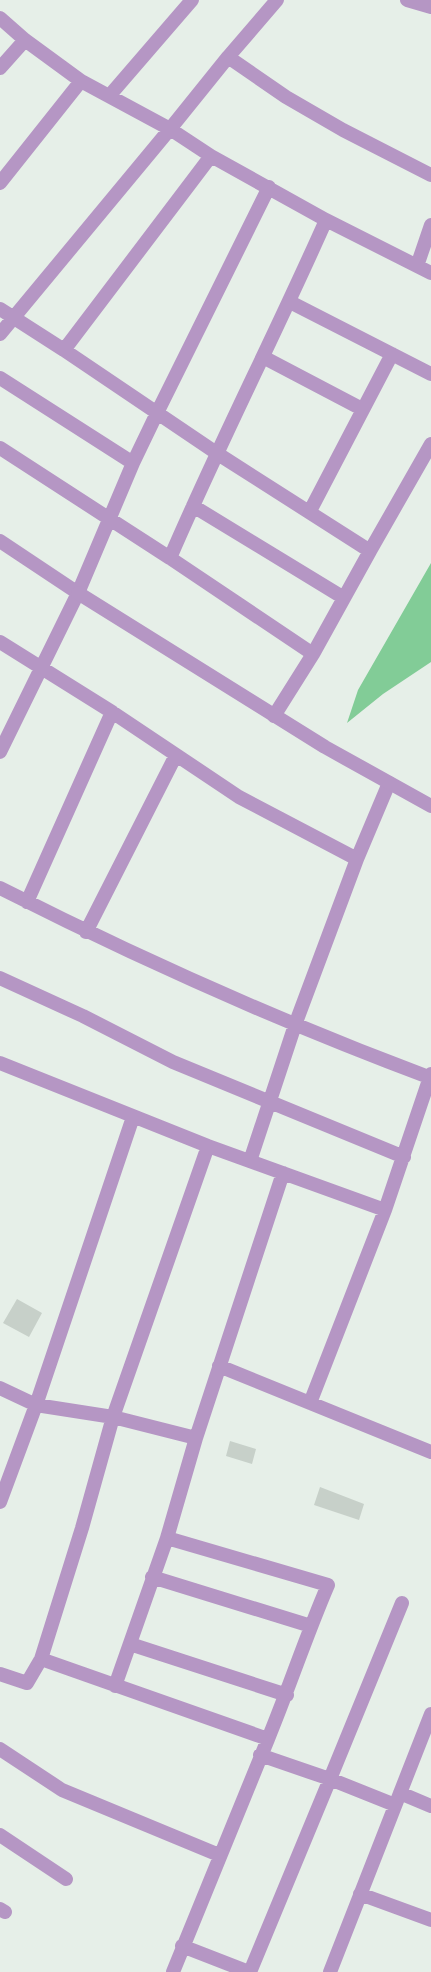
<svg xmlns="http://www.w3.org/2000/svg" width="431" height="1972" font-family="'Work Sans',sans-serif">
	<style>
		.water { fill: #82cc97 }
		.building { fill: #c7d0c9 }
		.lines { fill: none; stroke-linecap: round; stroke-linejoin: round }
		.minor { stroke: #b596c4; stroke-width: 14 }
		.tertiary { stroke: #b596c4; stroke-width: 14 }
	</style>
	<rect width="100%" height="100%" fill="#e6efe8"/>
	<path class="water" d="M431,563v99l-48,32 -36,29 11,-33z"/>
	<path class="building" d="M17,1299l25,14 -13,24 -26,-14z
		M230,1441l26,8 -4,15 -26,-8z
		M320,1487l44,17 -5,16 -45,-15z"/>
	<g class="lines">
		<path class="minor" d="M407,0l24,7
			M0,18l25,22 56,41 89,48 41,27 115,64 105,53
			M228,57l49,-57
			M0,68l25,-28
			M110,95l82,-95
			M0,183l81,-102
			M417,266l14,-41
			M290,302l141,72
			M0,309l64,41 154,104 152,97 -57,103 -39,62
			M0,334l170,-205 58,-72 58,40 57,33 88,45
			M64,350l147,-194
			M263,357l99,52
			M0,378l133,85
			M0,448l170,110
			M193,506l151,92
			M310,511l82,-157
			M0,541l78,52
			M370,551l61,-107
			M0,642l112,70 127,85 118,62
			M313,654l-143,-96c49,-114 106,-225 156,-338
			M0,752l78,-159 55,-130 24,-50 112,-226
			M0,888c140,71 284,135 431,190
			M27,902l85,-190
			M86,932l90,-177
			M0,978l83,38 90,46 231,95
			M0,1063l208,83 177,64 46,-136
			M250,1161l45,-136 62,-166 32,-76
			M219,1366l212,86
			M0,1388l36,17 77,12 83,21
			M310,1403l75,-193
			M0,1502l36,-97 97,-288
			M167,1538l29,-100 87,-265
			M152,1577l159,49
			M130,1644l157,51
			M0,1674l27,9 14,-24
			M115,1686l52,-148 161,47c-22,51 -39,103 -60,154
			M0,1749l62,41 157,65
			M400,1793l31,13
			M395,1805l-65,-26 72,-176
			M0,1835l66,44
			M360,1894l71,26
			M0,1909l5,3
			M182,1946l67,26
			M173,1972l95,-233 -227,-80 41,-131 31,-111 95,-271
			M250,1972l80,-193 -70,-24
			M330,1972l101,-258"/>
		<path class="tertiary" d="M78,593l247,154 106,59"/>
	</g>
</svg>
